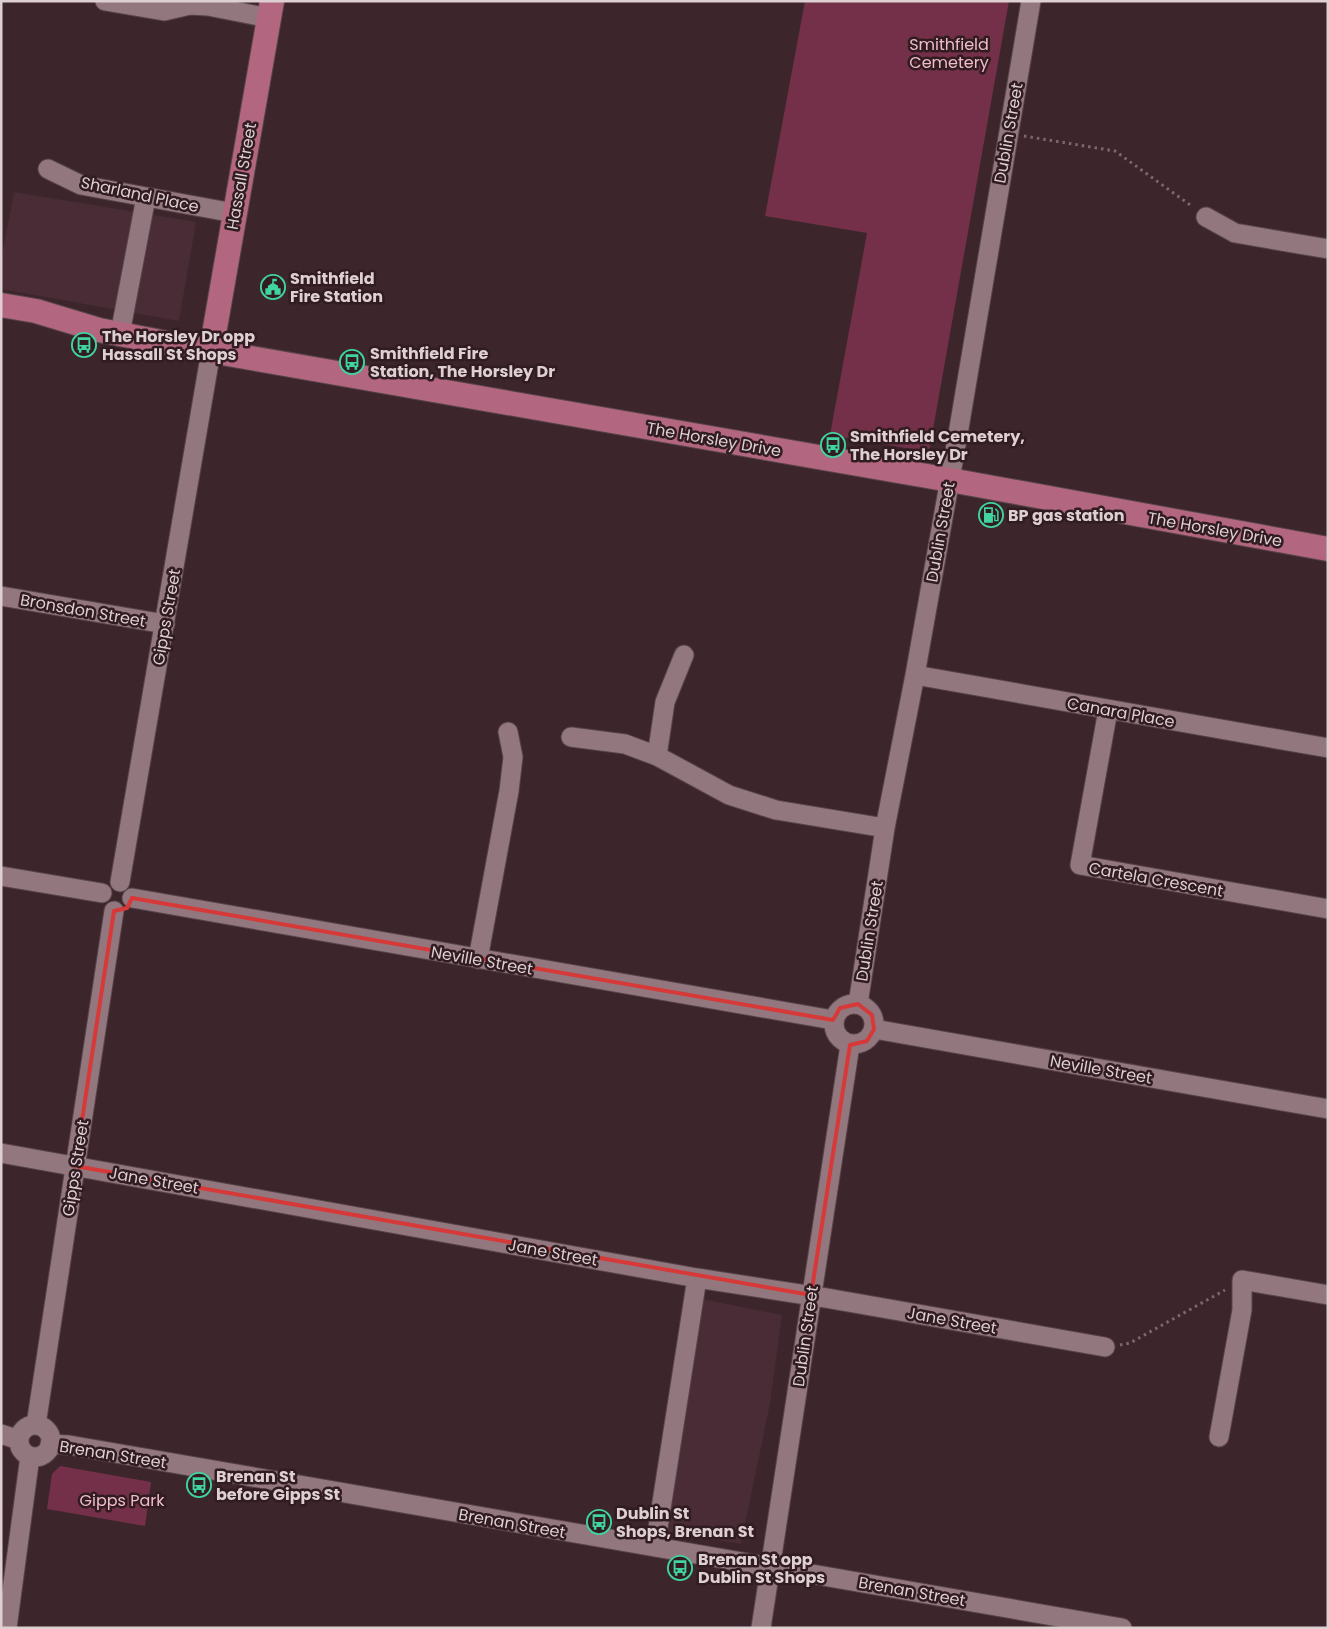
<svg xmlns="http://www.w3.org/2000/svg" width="1329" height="1629" font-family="Poppins,sans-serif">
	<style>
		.built { fill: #492c35 }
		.green { fill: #743048 }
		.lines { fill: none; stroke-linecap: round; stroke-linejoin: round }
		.minor-casing { stroke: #574449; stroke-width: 21 }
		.major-casing { stroke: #574449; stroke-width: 26 }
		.path { stroke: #7c686e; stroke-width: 3; stroke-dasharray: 2.5 4; stroke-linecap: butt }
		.minor { stroke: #92777e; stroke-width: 19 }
		.major { stroke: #b2667f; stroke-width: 24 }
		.marked { fill: none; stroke: #d73939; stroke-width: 4; stroke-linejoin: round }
		.labels { text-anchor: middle; stroke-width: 5; stroke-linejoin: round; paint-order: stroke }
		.park-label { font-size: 16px; fill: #f0bcca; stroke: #311c22 }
		.street-label { font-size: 16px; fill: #decfd3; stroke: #311c22 }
		.poi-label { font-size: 16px; font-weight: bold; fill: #decfd3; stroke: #311c22; text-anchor: start }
	</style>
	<rect width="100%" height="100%" fill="#3c262c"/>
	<path class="built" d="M14,192l182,30 -17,99 -178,-32v-28z
		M702,1299l80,16 -12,88 -29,141 -77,-12z"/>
	<path class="green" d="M805,1h204l-80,451 -99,-17 37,-202 -102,-17z
		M60,1466l91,16 -6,44 -98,-17 5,-35z"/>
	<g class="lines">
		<defs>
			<path id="minor" d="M105,1l59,10 26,-6 18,1 61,12
				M48,169l33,16 153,28
				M1206,217l29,16 93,16
				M120,334l26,-137
				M1,596l164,28
				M915,675l413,73
				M1108,710l-28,155 248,44
				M571,737l54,7 32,12 72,39 47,15 109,18
				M657,756l8,-54 19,-47
				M1,876l101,17
				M120,882l91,-531
				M132,898l701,122
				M478,959l31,-168 4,-34 -5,-25
				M834 1024a20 20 0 1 1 40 0a20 20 0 1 1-40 0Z
				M858,1004l27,-176 30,-153 43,-241 73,-433
				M874,1029l454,80
				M1,1153l696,125 129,20 279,49
				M36,1425l78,-514
				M19 1441a16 16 0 1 1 32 0a16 16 0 1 1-32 0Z
				M1,1434l18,6
				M1219,1437l23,-127v-30l86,15
				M50,1444l19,1 1053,183
				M655,1547l42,-269
				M7,1628l23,-172
				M761,1628l89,-583"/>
			<path id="major" d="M1,305l35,6 63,19 83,16 768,134 378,69
				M211,351l61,-350"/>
		</defs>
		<use href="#minor" class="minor-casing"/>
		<use href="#major" class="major-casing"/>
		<path class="path" d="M1024,136l91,15 78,56
			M1120,1345l10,-2 95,-53"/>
		<use href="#minor" class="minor"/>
		<use href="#major" class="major"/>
	</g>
	<path class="marked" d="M132,898l701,122 7,-12 18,-4 14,11 2,14 -7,12 -17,4 -39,250 -736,-129 39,-255 13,-3z"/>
	<defs>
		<symbol id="civic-ring" viewBox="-11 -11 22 22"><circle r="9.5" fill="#311c22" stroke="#40d4a1" stroke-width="1.5"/><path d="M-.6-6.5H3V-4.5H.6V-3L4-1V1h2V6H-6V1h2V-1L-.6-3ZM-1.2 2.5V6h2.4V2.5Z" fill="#40d4a1"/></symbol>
		<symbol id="bus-ring" viewBox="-11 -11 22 22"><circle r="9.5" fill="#311c22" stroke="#40d4a1" stroke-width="1.5"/><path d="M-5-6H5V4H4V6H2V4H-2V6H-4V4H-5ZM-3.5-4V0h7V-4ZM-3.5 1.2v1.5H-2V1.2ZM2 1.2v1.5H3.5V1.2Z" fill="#40d4a1"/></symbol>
		<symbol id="fuel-ring" viewBox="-11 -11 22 22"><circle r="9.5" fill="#311c22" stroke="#40d4a1" stroke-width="1.5"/><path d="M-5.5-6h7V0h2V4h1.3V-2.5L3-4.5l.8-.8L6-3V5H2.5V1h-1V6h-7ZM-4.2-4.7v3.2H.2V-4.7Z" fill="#40d4a1"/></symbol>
	</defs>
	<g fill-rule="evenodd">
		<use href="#civic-ring" x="259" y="273" width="28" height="28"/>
		<use href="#bus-ring" x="70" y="331" width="28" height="28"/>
		<use href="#bus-ring" x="338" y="348" width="28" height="28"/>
		<use href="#bus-ring" x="819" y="431" width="28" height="28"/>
		<use href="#fuel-ring" x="977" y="501" width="28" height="28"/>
		<use href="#bus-ring" x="185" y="1471" width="28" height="28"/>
		<use href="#bus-ring" x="585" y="1508" width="28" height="28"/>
		<use href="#bus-ring" x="666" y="1554" width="28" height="28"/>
	</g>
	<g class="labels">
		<g class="park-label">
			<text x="949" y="50">Smithfield<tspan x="949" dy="18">Cemetery</tspan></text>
			<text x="122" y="1506">Gipps Park</text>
		</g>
		<g class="street-label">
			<text transform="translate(1008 133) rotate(-80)" y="6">Dublin Street</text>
			<text transform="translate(241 176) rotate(-80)" y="6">Hassall Street</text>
			<text transform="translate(140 194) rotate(12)" y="6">Sharland Place</text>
			<text transform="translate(714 439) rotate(10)" y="6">The Horsley Drive</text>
			<text transform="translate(1215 529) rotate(10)" y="6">The Horsley Drive</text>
			<text transform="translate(940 532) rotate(-80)" y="6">Dublin Street</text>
			<text transform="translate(83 610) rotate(10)" y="6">Bronsdon Street</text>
			<text transform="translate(166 617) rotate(-80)" y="6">Gipps Street</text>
			<text transform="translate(1121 712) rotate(10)" y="6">Canara Place</text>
			<text transform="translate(1156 879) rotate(10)" y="6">Cartela Crescent</text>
			<text transform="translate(869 931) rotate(-81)" y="6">Dublin Street</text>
			<text transform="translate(482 960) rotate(10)" y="6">Neville Street</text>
			<text transform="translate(1101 1069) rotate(10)" y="6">Neville Street</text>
			<text transform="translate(75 1168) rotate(-81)" y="6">Gipps Street</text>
			<text transform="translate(154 1180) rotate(10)" y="6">Jane Street</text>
			<text transform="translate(553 1252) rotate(10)" y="6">Jane Street</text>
			<text transform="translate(952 1320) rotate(10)" y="6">Jane Street</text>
			<text transform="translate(805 1336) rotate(-82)" y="6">Dublin Street</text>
			<text transform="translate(113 1454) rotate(9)" y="6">Brenan Street</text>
			<text transform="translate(512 1523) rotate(10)" y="6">Brenan Street</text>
			<text transform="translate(912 1591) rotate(10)" y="6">Brenan Street</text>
		</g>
		<g class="poi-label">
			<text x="290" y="284">Smithfield<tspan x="290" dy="18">Fire Station</tspan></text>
			<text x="102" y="342">The Horsley Dr opp<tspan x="102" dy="18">Hassall St Shops</tspan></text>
			<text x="370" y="359">Smithfield Fire<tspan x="370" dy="18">Station, The Horsley Dr</tspan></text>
			<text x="850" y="442">Smithfield Cemetery,<tspan x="850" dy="18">The Horsley Dr</tspan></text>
			<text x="1008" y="521">BP gas station</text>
			<text x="216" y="1482">Brenan St<tspan x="216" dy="18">before Gipps St</tspan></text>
			<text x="616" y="1519">Dublin St<tspan x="616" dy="18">Shops, Brenan St</tspan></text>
			<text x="698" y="1565">Brenan St opp<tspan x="698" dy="18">Dublin St Shops</tspan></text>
		</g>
	</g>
	<rect width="1329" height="1629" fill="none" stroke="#decfd3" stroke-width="5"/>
</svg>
